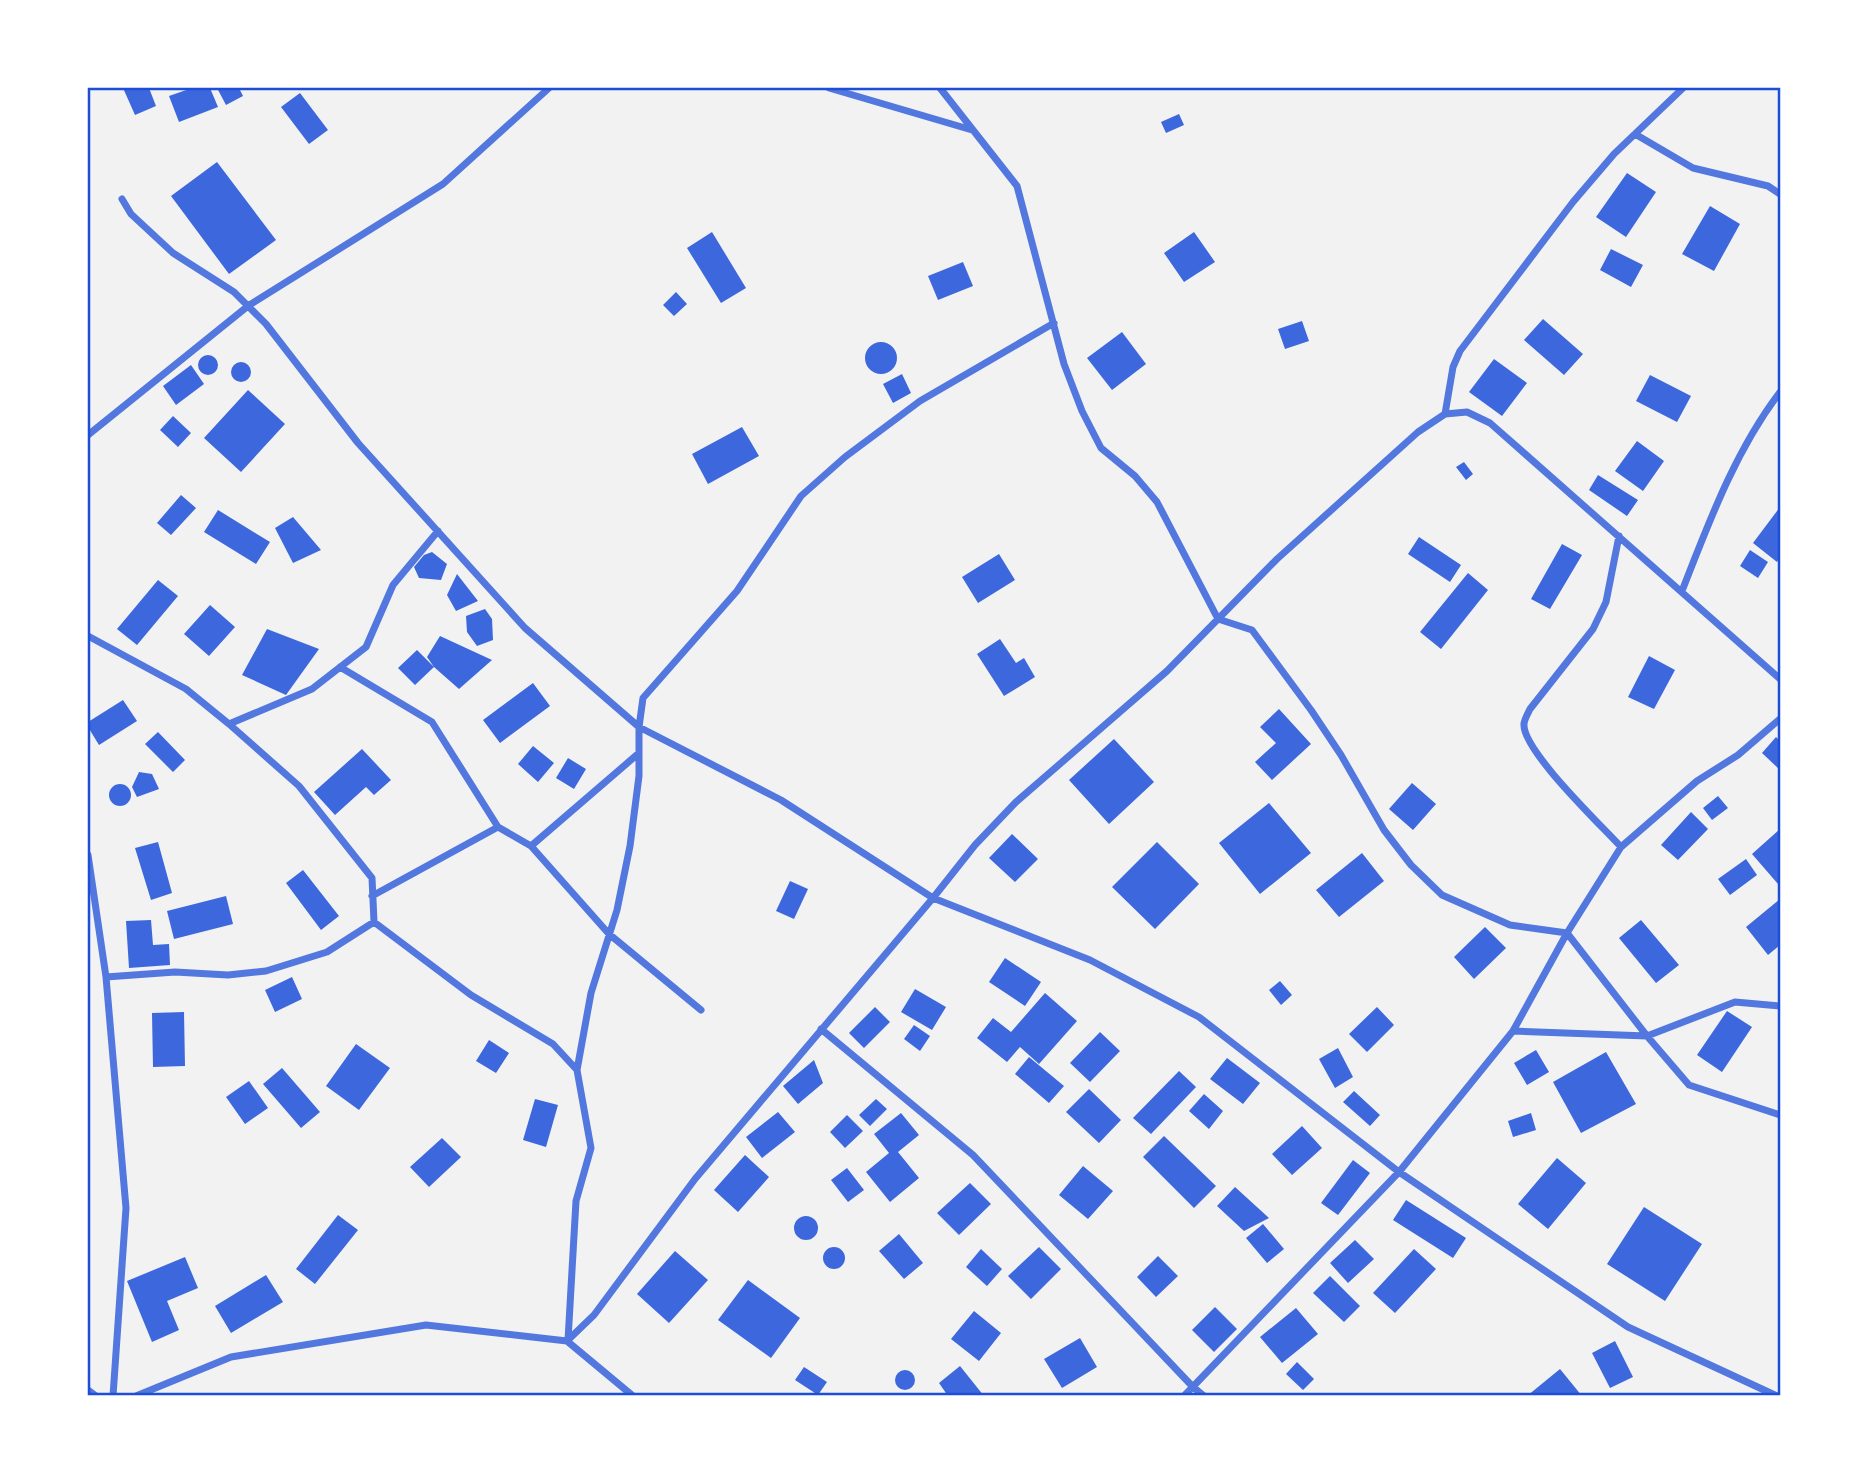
<svg xmlns="http://www.w3.org/2000/svg" width="1868" height="1483" font-family="'Work Sans',sans-serif">
	<style>
		.building { fill: #3d67dc }
		.lines { fill: none; stroke-linecap: round; stroke-linejoin: round }
		.minor { stroke: #5277de; stroke-width: 7 }
		.neatline { fill: none; stroke: #1d4ed8; stroke-width: 2.5 }
	</style>
	<rect width="100%" height="100%" fill="#f2f2f2"/>
	<path class="building" d="M123,88h26l7,18 -21,9z
		M192,88h18l8,19 -39,15 -10,-26z
		M217,88h22l4,8 -17,9z
		M300,93l28,37 -19,14 -28,-37z
		M1179,114l5,11 -18,8 -5,-11z
		M217,162l59,78 -47,34 -58,-78z
		M1627,173l29,19 -30,45 -30,-20z
		M1710,206l30,18 -26,47 -32,-17z
		M712,232l34,56 -25,15 -34,-55z
		M1194,232l21,30 -31,20 -20,-29z
		M1611,249l32,16 -12,22 -31,-17z
		M963,262l10,24 -35,14 -10,-24z
		M676,292l11,12 -13,12 -11,-11z
		M1543,319l40,35 -19,21 -40,-35z
		M1302,321l7,20 -24,8 -7,-20z
		M1122,332l24,32 -34,26 -25,-32z
		M865 358a16 16 0 1 1 32 0a16 16 0 1 1-32 0Z
		M198 365a10 10 0 1 1 20 0a10 10 0 1 1-20 0Z
		M1494,359l33,24 -25,33 -33,-24z
		M231 372a10 10 0 1 1 20 0a10 10 0 1 1-20 0Z
		M191,365l13,19 -28,21 -13,-19z
		M902,374l9,19 -18,10 -10,-19z
		M1650,375l41,21 -14,26 -41,-21z
		M248,390l37,34 -44,48 -37,-34z
		M173,416l18,17 -13,14 -18,-17z
		M742,427l17,29 -51,28 -16,-30z
		M1637,441l27,20 -21,30 -28,-20z
		M1464,462l9,12 -7,6 -10,-13z
		M1598,475l40,25 -11,16 -38,-26z
		M181,495l15,13 -25,27 -14,-12z
		M1780,507v50l-3,5 -24,-19z
		M218,510l52,32 -14,22 -52,-32z
		M293,517l28,33 -28,13 -18,-35z
		M1419,537l42,28 -11,17 -42,-28z
		M1562,544l20,11 -32,54 -19,-10z
		M1750,550l18,12 -10,16 -18,-12z
		M432,552l15,12 -6,16 -22,-2 -5,-11 10,-12z
		M999,554l16,26 -37,23 -16,-26z
		M1468,573l20,17 -47,59 -21,-17z
		M457,574l21,27 -22,10 -9,-16z
		M158,580l20,16 -41,49 -20,-16z
		M210,605l25,22 -26,29 -25,-22z
		M485,609l7,10 1,21 -16,6 -10,-14 -1,-16z
		M267,629l52,20 -33,46 -44,-20z
		M440,636l52,24 -33,29 -25,-22 -7,-10z
		M1000,639l16,24 8,-5 11,19 -31,19 -27,-42z
		M417,650l17,17 -19,18 -17,-17z
		M1649,656l26,14 -21,39 -26,-12z
		M533,683l17,23 -50,37 -17,-23z
		M123,700l14,21 -38,24 -11,-18v-5z
		M1279,709l32,35 -39,36 -17,-18 21,-19 -16,-16z
		M158,732l27,28 -12,12 -28,-28z
		M1776,737l4,4v29l-18,-17z
		M1114,739l40,43 -45,42 -40,-44z
		M533,746l21,17 -16,19 -20,-18z
		M362,749l29,31 -17,15 -8,-8 -31,28 -21,-23z
		M568,758l18,11 -12,20 -18,-11z
		M139,772l13,2 7,15 -22,8 -5,-10z
		M1412,783l24,21 -23,26 -24,-21z
		M109 795a11 11 0 1 1 22 0a11 11 0 1 1-22 0Z
		M1718,796l10,12 -16,12 -9,-12z
		M1269,803l42,50 -51,41 -41,-51z
		M1691,812l17,17 -30,31 -17,-15z
		M1780,829v53l-2,2 -26,-30z
		M1012,834l26,25 -23,23 -26,-24z
		M158,842l14,51 -21,7 -16,-52z
		M1157,842l42,42 -44,45 -43,-42z
		M1362,853l22,28 -45,36 -23,-27z
		M1746,859l11,16 -27,20 -12,-16z
		M303,870l36,46 -18,14 -35,-47z
		M790,881l18,8 -14,30 -18,-8z
		M226,896l7,28 -59,15 -7,-28z
		M1780,899v46l-12,10 -22,-28z
		M151,920l2,25 16,-1 1,21 -41,3 -3,-47z
		M1641,920l38,45 -23,18 -37,-45z
		M1485,927l21,21 -32,31 -20,-22z
		M1005,958l36,24 -16,24 -36,-24z
		M292,977l10,22 -27,13 -10,-22z
		M1280,981l12,14 -11,10 -12,-15z
		M915,989l31,18 -14,23 -31,-18z
		M1045,993l32,28 -38,43 -19,-17 -13,15 -30,-24 16,-20 18,14z
		M875,1007l15,15 -26,26 -15,-15z
		M1377,1007l17,18 -27,27 -18,-18z
		M1727,1011l25,16 -30,45 -25,-17z
		M184,1012l1,54 -32,1 -1,-54z
		M914,1025l16,11 -10,15 -16,-12z
		M1100,1032l20,19 -30,31 -20,-19z
		M489,1040l20,13 -13,20 -20,-12z
		M356,1044l34,24 -31,42 -33,-24z
		M1338,1048l15,29 -18,11 -16,-29z
		M1536,1050l13,22 -22,13 -13,-22z
		M1606,1052l30,52 -55,29 -28,-51z
		M1029,1057l35,29 -15,17 -34,-29z
		M1227,1058l33,25 -17,21 -33,-25z
		M814,1060l9,23 -25,21 -15,-18z
		M282,1068l38,44 -19,16 -38,-44z
		M1179,1071l17,16 -45,47 -18,-16z
		M249,1081l19,27 -23,16 -19,-27z
		M1089,1089l32,31 -22,23 -33,-31z
		M1354,1091l26,24 -10,11 -27,-24z
		M1204,1094l19,17 -14,18 -20,-18z
		M535,1099l23,6 -12,42 -23,-7z
		M876,1099l11,10 -17,17 -11,-11z
		M778,1112l17,20 -33,26 -16,-21z
		M901,1113l18,22 -21,17 21,26 -29,24 -24,-30 23,-19 -15,-19z
		M1531,1113l5,17 -23,7 -5,-16z
		M847,1115l16,16 -18,17 -15,-16z
		M1302,1126l20,22 -30,27 -20,-21z
		M1164,1136l52,50 -22,22 -51,-51z
		M442,1138l19,19 -32,30 -19,-20z
		M745,1155l24,22 -31,35 -24,-22z
		M1557,1158l29,25 -38,46 -30,-25z
		M1353,1160l17,13 -32,42 -17,-12z
		M1083,1166l30,25 -25,28 -29,-24z
		M847,1168l17,22 -16,12 -17,-22z
		M970,1183l21,21 -32,31 -22,-22z
		M1235,1187l34,31 -25,13 -27,-25z
		M1406,1200l60,38 -13,20 -60,-38z
		M1644,1207l58,37 -37,57 -58,-37z
		M338,1215l20,15 -43,54 -19,-15z
		M794 1228a12 12 0 1 1 24 0a12 12 0 1 1-24 0Z
		M1263,1224l21,25 -17,14 -21,-25z
		M899,1234l24,29 -19,16 -25,-28z
		M1355,1240l19,19 -26,24 -18,-20z
		M1039,1247l22,22 -30,30 -23,-23z
		M823 1258a11 11 0 1 1 22 0a11 11 0 1 1-22 0Z
		M981,1249l21,20 -15,17 -21,-19z
		M1414,1249l22,20 -41,44 -22,-20z
		M675,1251l33,29 -39,43 -32,-29z
		M1158,1256l20,20 -22,21 -19,-20z
		M185,1257l13,31 -31,13 12,29 -27,12 -25,-61z
		M266,1275l17,27 -52,31 -16,-27z
		M1330,1276l30,30 -16,16 -31,-29z
		M748,1280l52,38 -29,40 -53,-38z
		M1215,1307l22,22 -23,23 -22,-22z
		M1296,1308l22,26 -36,29 -22,-26z
		M974,1311l27,22 -22,28 -28,-22z
		M1080,1338l17,29 -35,21 -18,-29z
		M1615,1341l18,36 -23,11 -18,-35z
		M1297,1362l17,17 -11,11 -17,-16z
		M960,1366l24,30h-36l-9,-13z
		M804,1367l23,15 -9,13 -23,-15z
		M1560,1369l22,27h-55z
		M895 1380a10 10 0 1 1 20 0a10 10 0 1 1-20 0Z"/>
	<g class="lines">
		<path class="minor" d="M829,88l143,42
			M940,88l77,98 47,178 18,47 19,37 34,28 22,26 61,117 34,11 59,80 30,45 43,75 27,35 31,30 68,30 57,8 -54,98
			M1635,134l58,34 75,18 12,8
			M122,199l9,15 42,39 61,39 32,32 92,119 167,185 114,99 142,73 152,98 157,62 109,57 200,155 229,155 149,69
			M1445,414l8,-47 7,-16 113,-149 41,-48 69,-66
			M88,435l160,-129 195,-122 106,-96
			M1619,536l-13,66 -13,27 -63,80c-2,4 -6,11 -6,15 -2,26 77,101 97,123
			M1682,591c27,-69 53,-140 98,-199
			M88,636l98,53 43,35 70,62 73,92 2,44 97,73 82,49 24,26 14,78 -15,53 -8,139
			M340,667l92,55 66,105 -126,69
			M1780,719l-42,36 -41,26 -76,66 -54,86 80,103 42,49 91,30
			M229,724l83,-35 54,-42 27,-62 45,-54
			M498,827l33,19 108,-93
			M531,846l78,88 92,76
			M88,855l18,122 20,231 -13,188
			M106,977l69,-5 53,3 38,-4 61,-19 47,-30
			M821,1029l152,126 220,232 11,9
			M577,1070l14,-77 26,-83 13,-64 9,-70v-49l4,-29 94,-107 64,-95 44,-39 75,-56 134,-78
			M567,1341l27,-26 101,-136 238,-281 42,-53 41,-43 151,-131 110,-112 141,-127 27,-18 22,-2 23,11 290,256
			M88,1390l8,6
			M136,1396l95,-39 195,-32 141,16 66,55
			M1184,1396l215,-224 114,-141 134,5 88,-34 45,4"/>
	</g>
	<rect width="1868" height="1483" fill="none" stroke="#ffffff" stroke-width="178"/>
	<rect x="89" y="89" width="1690" height="1305" class="neatline"/>
</svg>
